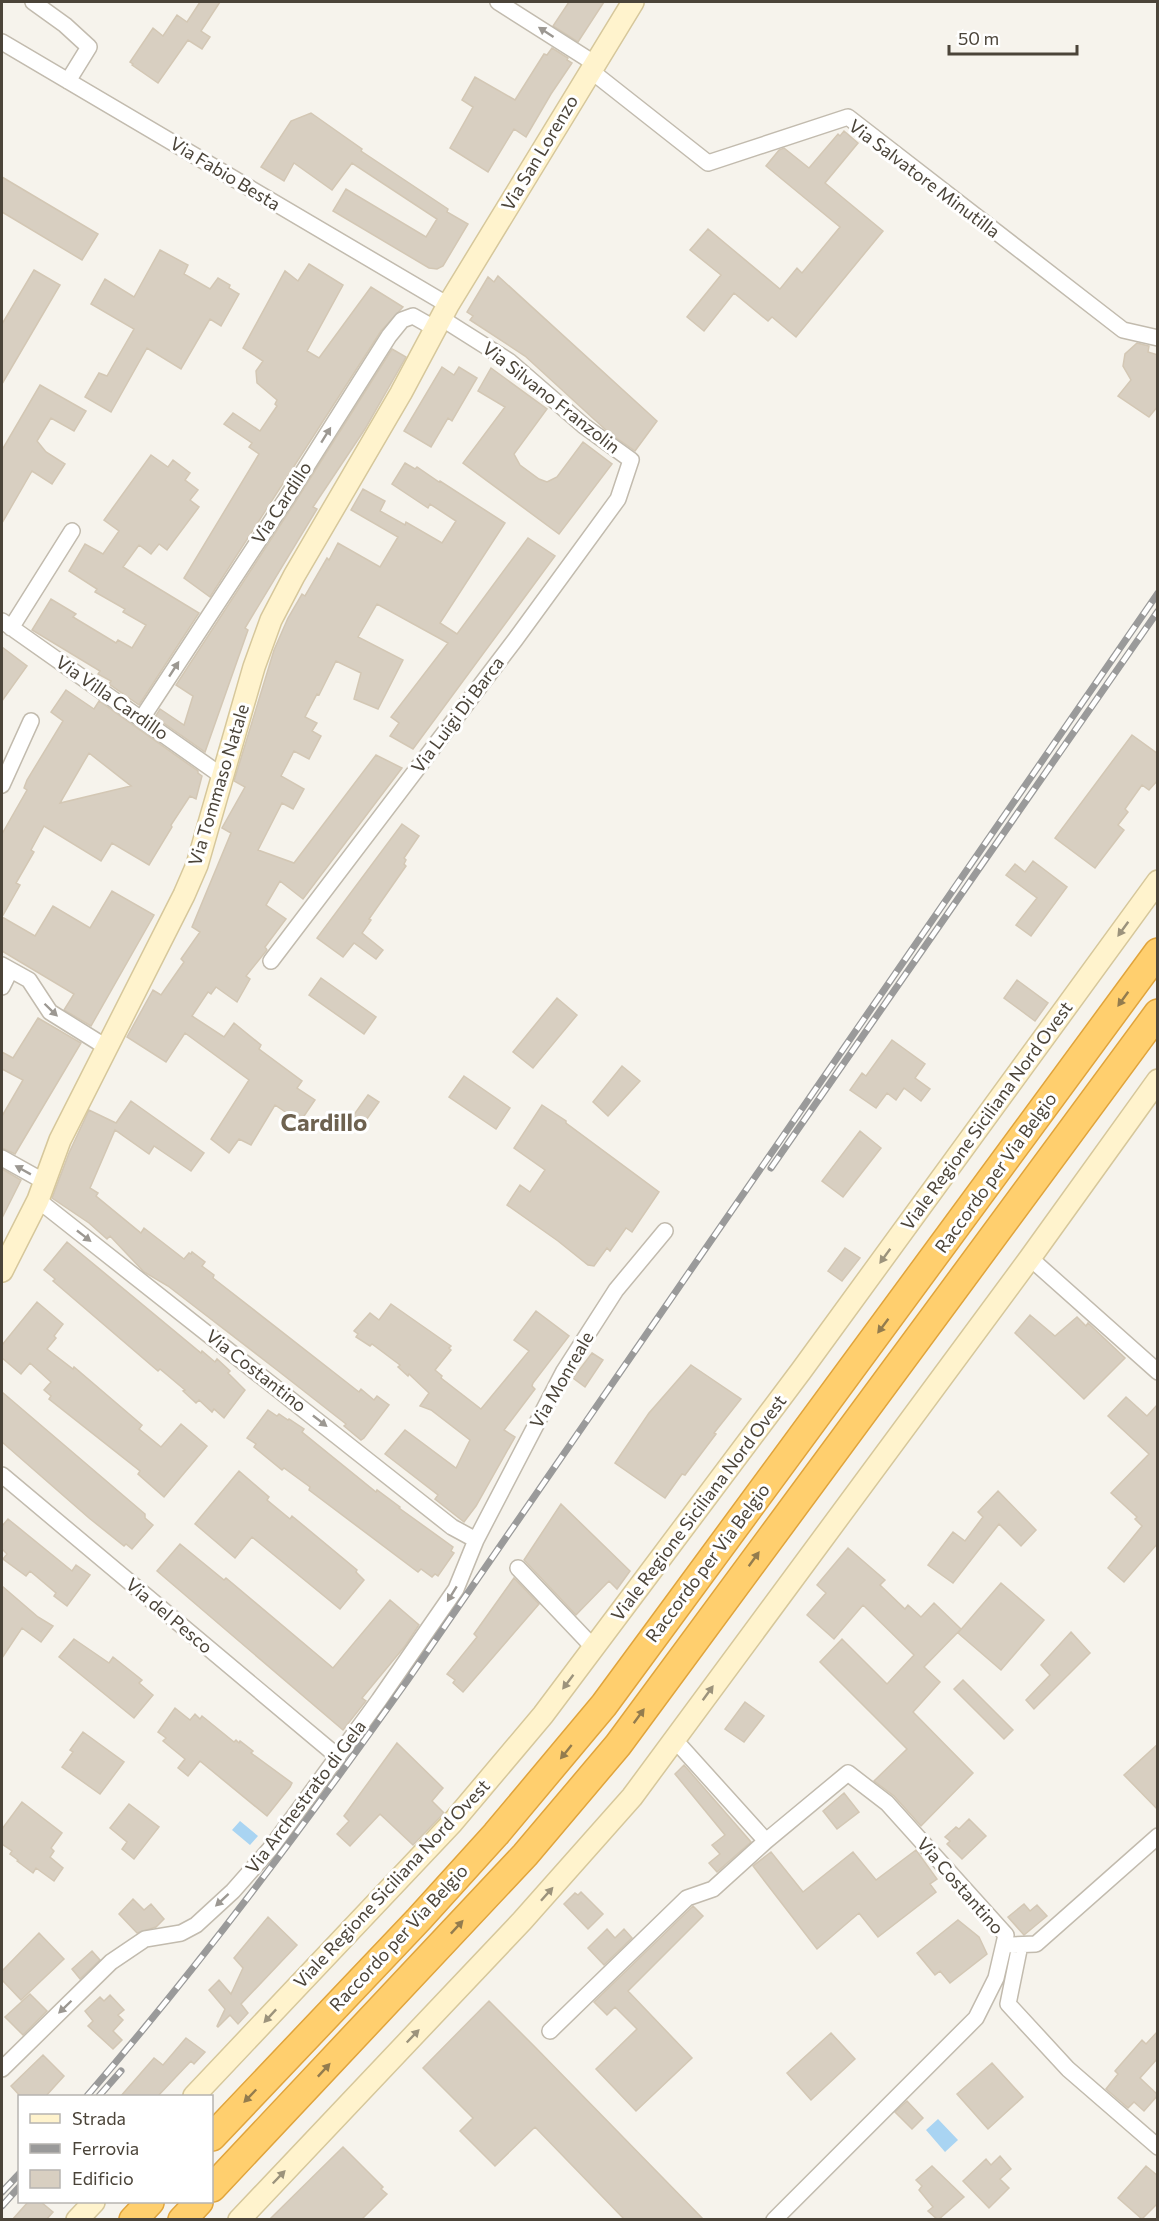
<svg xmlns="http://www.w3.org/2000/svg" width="1159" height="2221" font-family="Commissioner,sans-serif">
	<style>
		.water { fill: #a9d4f2 }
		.building { fill: #d8cfc1; stroke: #d3c7b4; stroke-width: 1.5; fill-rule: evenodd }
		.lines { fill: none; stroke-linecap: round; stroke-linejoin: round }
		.street-casing { stroke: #c2bbae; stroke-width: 18 }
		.secondary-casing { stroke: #d6c79b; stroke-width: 24 }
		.highway-casing { stroke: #e0a43c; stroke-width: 30 }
		.street { stroke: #fff; stroke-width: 15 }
		.secondary { stroke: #fff3cd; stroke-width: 21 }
		.highway { stroke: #ffcf6e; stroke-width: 27 }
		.rail-casing { stroke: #9a9a9a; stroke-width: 7 }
		.rail { stroke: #fff; stroke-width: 4.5; stroke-dasharray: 14; stroke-linecap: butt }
		.oneway { fill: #9c9892 }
		.oneway2 { fill: #9c937c }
		.oneway3 { fill: #937c4e }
		.labels { text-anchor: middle; stroke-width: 6; stroke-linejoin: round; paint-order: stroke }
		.street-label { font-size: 18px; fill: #4b4439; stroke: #fff }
		.district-label { font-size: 24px; font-weight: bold; fill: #6e6250; stroke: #fff }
	</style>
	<rect width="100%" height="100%" fill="#f6f3ec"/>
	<path class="water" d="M240,1821l18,15 -8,9 -18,-15z
		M938,2119l20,21 -13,12 -19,-22z"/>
	<path class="building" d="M200,2h20l-19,29 9,6 -8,12 -14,-9 -30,43 -26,-18 1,-1 -3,-2 23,-34 10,8 14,-21 10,7z
		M569,2h35l-26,40 -25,-16z
		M552,48l16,10 -1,2 5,3 -21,31 -25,43 -12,-8 -26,43 -38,-24 23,-41 -11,-7 13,-23 40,23 29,-46 3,1z
		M311,113l51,36 -1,2 87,58 -1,3 21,12 -25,42 -6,3 -8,-1 -96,-57 13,-22 80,48 11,-18 -85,-56 -20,27 -38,-27 -10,18 -23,-14 30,-46z
		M844,131l14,12 -33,40 58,48 -87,106 -24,-20 -4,4 -34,-28 -30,38 -17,-14 34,-42 -31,-25 18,-21 72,60 17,-21 5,5 38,-46 -74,-61 13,-16 5,-2 25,20 29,-34 2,2z
		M2,177l96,57 -16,26 -80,-48z
		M160,250l28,15 -4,9 26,15 8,-11 12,7 -1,3 10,6 -18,32 -11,-7 -29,50 -34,-21 -36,64 -26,-15 14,-24 8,3 27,-47 -43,-25 14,-25 29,18z
		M309,264l34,21 -36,66 12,7 52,-71 32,20 -22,24 -171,266 -26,-19 75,-124 -10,-7 3,-4 -28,-19 9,-11 27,18 17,-25 -2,-2 2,-4 -20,-17 -1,-12 7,-10 -20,-13 42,-77 13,10z
		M34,270l26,15 -58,99v-60z
		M498,276l159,145 -22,30 -27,-19 -83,-76 -55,-36 3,-4 -6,-4 21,-35 6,5z
		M1137,343l12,3 -1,6 10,3v51l-9,11 -31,-21 13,-16 -8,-14 2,-12z
		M392,349l14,8 -41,72 -52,78 4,2 -72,119 3,2 -43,122 -50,-35 5,-8 24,16 9,-29 -17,-11 118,-181z
		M442,367l12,8 5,-8 18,11 -25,43 -4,-3 -17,29 -27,-16z
		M491,368l56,41 -33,45 6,11 19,14 8,3 10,-5 26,-35 29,22 -53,70 -96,-71 42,-56 -27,-16z
		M40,385l46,26 -12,20 -23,-13 -14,23 9,11 19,12 -13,20 -20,-13 -30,52v-73z
		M151,455l17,12 5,-7 17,13 -5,7 13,10 -8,10 9,7 -32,43 -8,-6 -8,10 -12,-9 -16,22 76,46 -60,92 -30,-21 2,-3 -13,-7 2,-3 -68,-41 19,-31 25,15 -3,3 43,26 2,-3 14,8 14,-23 -23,-13 2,-3 -30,-17 2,-3 -28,-18 16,-27 18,10 16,-23 -15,-11z
		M405,463l10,6 2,-2 22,15 1,-1 65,42 -65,100 17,11 71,-96 27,18 -142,193 -23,-13 9,-13 -8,-6 57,-74 -71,-39 -19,33 45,23 -25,49 -24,-10 7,-26 -25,-12 -17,34 -2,-1 -12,23 12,6 -5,8 9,5 -12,23 -15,-8 -13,25 23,13 -11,20 -11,-6 -24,47 36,13 82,-108 26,13 -99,131 -23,-18 -14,24 20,14 -21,28 2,3 -21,26 4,3 -13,23 -21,-15 -5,7 -3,-2 -16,24 32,21 10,-14 27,22 -2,4 43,32 -5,7 18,12 -15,22 -25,-17 -24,40 -12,-6 -10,14 -18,-14 38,-59 -64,-47 -19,29 -39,-25 26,-47 8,5 23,-33 -3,-3 19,-27 -8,-5 39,-94 -9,-5 23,-41 -11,-6 40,-131 14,-32 14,-24 3,2 22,-38 2,2 9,-17 42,24 18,-30 -47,-27 12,-21 22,12 -5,10 25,14 1,-3 36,21 14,-22 -26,-17 -2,4 -36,-24z
		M2,647l25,19 -25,35z
		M66,690l28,19 5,-8 99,70v2l4,3 -6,23 -6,-3 -19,29 1,2 -23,38 -37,-22 -11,18 -57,-35 -13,24 3,2 -18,31 4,2 -18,32 33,19 18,-30 37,22 22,-37 42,24 -63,111 -27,-16 10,-16 -72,-43v-117l25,-44 -3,-2 3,-8 36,-59 -12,-9zM89,753l42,33 -71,17z
		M1132,735l26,19v26l-9,10 -7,-5 -17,24 3,3 -10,13 6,5 -29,38 -40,-30z
		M402,824l17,12 -15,22 2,2 -2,4 2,2 -37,53 2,1 -9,13 21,17 -7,9 -22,-16 -11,14 -26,-19z
		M1033,861l34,26 -36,49 -15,-11 21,-27 -31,-23 9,-11 10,8z
		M321,978l55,39 -12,17 -55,-39z
		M1017,980l31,23 -13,18 -31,-23z
		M557,998l20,17 -44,53 -20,-16z
		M38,1018l43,25 -66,111 -13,-6v-32l21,-36 -21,-11v-17l11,6z
		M892,1040l33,24 -10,14 15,11 -9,12 -17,-13 -8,12 -9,-7 -11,15 -26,-18 12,-17 4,3z
		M622,1066l18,15 -32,35 -15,-14z
		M464,1076l46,32 -14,21 -47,-32z
		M368,1095l11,7 -15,21 -11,-7z
		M131,1101l73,52 -13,18 -37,-25 -5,8 -34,-24 -25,58 8,5 -2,3 45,37 3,-5 40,31 5,-6 2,1 1,-2 13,10 -3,4 12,9 -1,3 146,114 2,-3 13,11 3,-4 12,9 -25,33 -3,2 -17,-14 2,-2 -69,-54 -109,-84 -24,-14 -34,-36 -3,3 -18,-16 -37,-25 17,-45 20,-43 27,13z
		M542,1105l24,16v2l93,69 -27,40 -6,-4 -16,23 -3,-3 -13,18 -6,-1 -30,-24 -51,-36 13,-20 10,7 15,-22 -31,-22z
		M860,1131l21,17 -38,49 -21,-16z
		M2,1169l19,11 -19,38z
		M67,1242l134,111 1,-2 13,11 2,-3 13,12 -2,2 17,17 -21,28 -10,-9 -2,3 -13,-12 -3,3 -13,-12 2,-1 -25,-21 -2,2 -105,-90 2,-2 -11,-9z
		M845,1248l15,10 -18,23 -14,-10z
		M37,1302l26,22 -9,12 2,2 -9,11 26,20 1,-2 68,58 -3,4 22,18 20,-23 26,22 -43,51 -26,-23 2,-3 -91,-72 2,-3 -7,-6 7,-8 -21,-19 -9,11 -19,-16v-13z
		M391,1304l60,42 -2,2 2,2 -16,20 7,6 -1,2 40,31 48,-58 -15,-11 22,-29 33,25 -36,47 -1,3 3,3 -31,41 11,7 -39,69 -12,16 -29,-23 3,-4 -53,-41 20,-24 51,38 14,-28 -39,-30 -11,-4 9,-13 -20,-19 -1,2 -10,-9 2,-2 -28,-21 -2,2 -14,-9 2,-3 -4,-3 16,-18 9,7z
		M1030,1315l25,21 22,-19 9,9 2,-3 37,35 -41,41 -69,-66z
		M592,1353l11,7 -18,27 -12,-9z
		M691,1365l50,34 -27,34 2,1 -31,41 -3,-1 -17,24 -50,-35 34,-50z
		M2,1392l143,122v4l8,7 -21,24 -6,-5 -2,2 -35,-28 -87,-76z
		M1126,1397l21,19 11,-12v139l-34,39 -16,-14 34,-42 -7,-7 2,-2 -26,-24 38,-39 -41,-38z
		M268,1410l9,6 2,-2 9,6 1,-1 15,10 -2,3 74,60 1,-2 23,17 -1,1 54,39 -2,4 3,2 -16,23 -3,-2 -3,3 -11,-8 -3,3 -109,-82 1,-3 -26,-19 -2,2 -28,-23 2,-3 -9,-6z
		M239,1471l30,26 -2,3 23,19 2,-3 65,54 -1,2 8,8 -24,29 -88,-72 -17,21 -40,-34z
		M998,1491l38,39 -15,16 -22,-22 -46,59 -25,-18 25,-33 12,9 18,-24 -5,-5z
		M561,1504l69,67 -13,18 -8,-8 -33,34 -52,-55z
		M8,1519l64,52 4,-6 14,10 -23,31 -13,-10 2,-3 -26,-22 -4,5 -23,-17 4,-5 -5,-5v-23z
		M180,1544l44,36 2,-2 107,90 57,-68 29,25 -14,21 -43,52 4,3 -23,29 -186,-159z
		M848,1548l37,32 -5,5 25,24 3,-4 13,12 13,-14 27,26 -37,38 16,15 -27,30 60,61 -52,53 -27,-30 -20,-15 33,-32 -87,-87 22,-23 45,45 27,-29 -51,-50 -29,34 -27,-24 19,-22 -9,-8z
		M514,1578l25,26 -76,88 -10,-9 2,-3 -8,-6 30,-37 -3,-3z
		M1001,1583l43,37 -43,50 -43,-37z
		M2,1586l36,31 15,9 -12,16 -19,-14 -20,30z
		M1071,1632l19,21 -56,56 -8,-9 24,-25 -9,-10z
		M74,1639l35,24 4,-6 29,23 -3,3 14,12 -19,23 -75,-61z
		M963,1680l50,50 -9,9 -50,-50z
		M745,1702l19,14 -20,26 -19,-13z
		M175,1708l15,12 5,-6 5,5 2,-3 32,26 2,-2 3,3 1,-2 13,10 -2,2 41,30 -2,4 -23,29 -67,-55 -12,15 -10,-8 7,-9 -22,-18 3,-3 -8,-6z
		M83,1732l41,30 -24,32 -38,-27 11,-15 -3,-2z
		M397,1743l46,45 -11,13 12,12 -31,32 -33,-31 -30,32 -13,-12 12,-13 -5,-5z
		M1158,1744v66l-34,-35z
		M684,1765l67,77 -34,30 -8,-9 11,-9 -8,-9 13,-10 -50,-61z
		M844,1793l15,19 -22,17 -14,-18z
		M22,1802l40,31 -11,15 3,3 -4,6 13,11 -9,13 -18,-13 -3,5 -16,-12 1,-1 -8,-6 2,-3 -10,-7v-15z
		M129,1804l30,23 -25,32 -12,-10 5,-7 -17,-14z
		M969,1819l17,17 -24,23 -15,-15 3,-3 -5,-4 11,-10 3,2z
		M916,1850l21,29 -7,5 6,8 -58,45 -19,-24 -42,36 -64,-83 18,-14 32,40 50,-40 23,28z
		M581,1892l22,22 -15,15 -24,-25 11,-11 3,2z
		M133,1899l11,11 7,-6 13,15 -8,8 -19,6 -18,-19z
		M1024,1904l6,7 7,-6 10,11 -23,19 -16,-18z
		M693,1906l10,10 -75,75 64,67 -56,53 -40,-42 41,-40 -22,-22 -8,8 -13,-13z
		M268,1917l29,28 -56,59 7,9 -10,11 -8,-9 -12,12 -1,-1 8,-17 -16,-19 10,-10 12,14 12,-26 -9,-10z
		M958,1920l21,17 8,17 -37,29 -10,-12 -5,4 -18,-22z
		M607,1929l8,9 9,-9 8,9 -28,27 -16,-17z
		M39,1933l25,26 -43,41 -19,-20v-9z
		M92,1951l8,9 -20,19 -8,-10z
		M30,1994l17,17 -24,24 -18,-18z
		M110,1995l14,15 -6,5 5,5 -10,11 9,9 -9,9 -25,-23 5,-5 -8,-10 15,-14 4,4z
		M489,2001l47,47 168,172h-79l-90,-93 -40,39 -35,-35 13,-13 -50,-50z
		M1158,2031v27l-18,20 18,17 -14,16 -10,-9 -6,6 -22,-19 12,-15 -3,-3 27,-31 4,4z
		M831,2033l24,26 -44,41 -24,-27z
		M186,2038l19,14 -11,12 -3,-3 -34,36h-37l34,-39 9,7z
		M43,2055l21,21 -19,21h-24l-10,-11z
		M992,2063l31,34 -35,32 -31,-35z
		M907,2101l16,17 -11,11 -17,-17z
		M343,2147l40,40 -2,2 6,5 -26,26h-92z
		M1000,2156l11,13 -11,10 9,9 -20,20 -26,-27 23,-22 5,6z
		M932,2166l32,31 -26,23 -10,-9 5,-4 -14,-17 3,-4 -6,-6z
		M1146,2166l12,10v27l-16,16 -24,-21z
		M28,2202h13l12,10 -7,8h-34z"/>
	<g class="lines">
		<defs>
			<path id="street" d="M33,2l32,23 24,22 -21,34
				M498,2l96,61
				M2,42l446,263
				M590,70l118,93 140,-46 275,213 35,8
				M2,621l220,155
				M11,628l61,-97
				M142,718l144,-219 103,-163 13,-16 11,-4 23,13
				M2,785l29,-64
				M271,961l244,-321 103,-141 13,-39 -47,-34 -75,-65 -68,-43
				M2,965l27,15 21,32 56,35
				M2,987l8,-16
				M2,1158l43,24
				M38,1200l414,327 24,13
				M1030,1258l128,114
				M2,1475l335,281
				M518,1568l76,80
				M674,1739l92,102 82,-68 39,30 119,132 -10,43 -20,40 -202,202
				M1012,1945l24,-1 122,-108
				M1020,1945l-12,59 60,65 90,78
				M550,2031l137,-133 26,-9 53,-48
				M2,2069l109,-107 34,-23 36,-6 15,-8 37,-34 37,-42 109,-149 77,-111 20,-49 88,-169 52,-81 49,-59"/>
			<path id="secondary" d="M2,1271l36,-71 22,-60 124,-245 13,-30 57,-198 17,-47 23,-44 107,-183 47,-88 185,-303
				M194,2096l258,-273 91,-108 258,-344 357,-490
				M77,2220l17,-18
				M239,2220l283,-299 110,-124 398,-539 128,-178"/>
			<path id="highway" d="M212,2137l207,-218 77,-85 108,-129 554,-753
				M212,2188l313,-333 93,-110 540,-732
				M133,2220l17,-18
				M182,2220l17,-18"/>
		</defs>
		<use href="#street" class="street-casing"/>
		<use href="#secondary" class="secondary-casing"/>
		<use href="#highway" class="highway-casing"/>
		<use href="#street" class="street"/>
		<use href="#secondary" class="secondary"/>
		<use href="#highway" class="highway"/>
		<defs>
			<path id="rail" d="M771,1168l387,-557
				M87,2096c114,-132 218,-272 320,-415l751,-1088
				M99,2096l22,-25
				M2,2192l18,-19
				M2,2206l18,-20"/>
		</defs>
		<use href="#rail" class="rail-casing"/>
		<use href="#rail" class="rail"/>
	</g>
	<defs><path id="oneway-solid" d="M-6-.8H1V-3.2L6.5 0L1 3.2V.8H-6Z" transform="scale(1.5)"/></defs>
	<g class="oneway">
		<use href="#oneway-solid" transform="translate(546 32) rotate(-147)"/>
		<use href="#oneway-solid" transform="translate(326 435) rotate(-58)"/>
		<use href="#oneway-solid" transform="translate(174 669) rotate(-57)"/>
		<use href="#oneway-solid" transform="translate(51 1010) rotate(44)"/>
		<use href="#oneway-solid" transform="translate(23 1170) rotate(-151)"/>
		<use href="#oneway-solid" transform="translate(84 1236) rotate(38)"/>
		<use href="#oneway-solid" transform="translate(320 1421) rotate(38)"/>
		<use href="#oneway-solid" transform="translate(452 1594) rotate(122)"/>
		<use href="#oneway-solid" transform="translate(222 1900) rotate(137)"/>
		<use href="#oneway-solid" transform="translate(65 2007) rotate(136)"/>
	</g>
	<g class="oneway2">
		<use href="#oneway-solid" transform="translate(1123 929) rotate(126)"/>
		<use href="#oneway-solid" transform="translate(885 1256) rotate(126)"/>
		<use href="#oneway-solid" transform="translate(568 1682) rotate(127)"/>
		<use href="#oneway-solid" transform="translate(708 1693) rotate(-54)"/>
		<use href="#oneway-solid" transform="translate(547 1894) rotate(-48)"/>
		<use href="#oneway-solid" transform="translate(270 2016) rotate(133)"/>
		<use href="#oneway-solid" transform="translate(413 2036) rotate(-46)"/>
		<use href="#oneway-solid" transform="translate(279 2177) rotate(-46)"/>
	</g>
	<g class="oneway3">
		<use href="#oneway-solid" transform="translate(1123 999) rotate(126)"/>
		<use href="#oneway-solid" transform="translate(883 1326) rotate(127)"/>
		<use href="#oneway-solid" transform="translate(754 1559) rotate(-54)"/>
		<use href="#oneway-solid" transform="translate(639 1716) rotate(-54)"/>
		<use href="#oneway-solid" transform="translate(566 1752) rotate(129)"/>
		<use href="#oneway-solid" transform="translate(457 1927) rotate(-47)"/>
		<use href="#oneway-solid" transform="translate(324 2070) rotate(-47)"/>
		<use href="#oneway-solid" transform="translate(250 2096) rotate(134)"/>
	</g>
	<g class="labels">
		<g class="street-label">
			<text transform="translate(540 153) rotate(-59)" y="6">Via San Lorenzo</text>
			<text transform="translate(225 174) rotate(31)" y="6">Via Fabio Besta</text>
			<text transform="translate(924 179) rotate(37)" y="6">Via Salvatore Minutilla</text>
			<text transform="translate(551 398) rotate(38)" y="6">Via Silvano Franzolin</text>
			<text transform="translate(282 503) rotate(-57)" y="6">Via Cardillo</text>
			<text transform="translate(112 698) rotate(35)" y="6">Via Villa Cardillo</text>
			<text transform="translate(458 715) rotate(-53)" y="6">Via Luigi Di Barca</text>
			<text transform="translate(219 785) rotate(-73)" y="6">Via Tommaso Natale</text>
			<text transform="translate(987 1116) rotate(-54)" y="6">Viale Regione Siciliana Nord Ovest</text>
			<text transform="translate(996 1173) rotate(-54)" y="6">Raccordo per Via Belgio</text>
			<text transform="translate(256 1371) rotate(38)" y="6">Via Costantino</text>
			<text transform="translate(562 1380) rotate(-60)" y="6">Via Monreale</text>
			<text transform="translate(699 1508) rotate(-53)" y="6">Viale Regione Siciliana Nord Ovest</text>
			<text transform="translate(708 1563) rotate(-53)" y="6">Raccordo per Via Belgio</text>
			<text transform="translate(169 1616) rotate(40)" y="6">Via del Pesco</text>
			<text transform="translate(306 1797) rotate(-53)" y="6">Via Archestrato di Gela</text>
			<text transform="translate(392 1884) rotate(-47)" y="6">Viale Regione Siciliana Nord Ovest</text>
			<text transform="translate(960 1886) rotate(49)" y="6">Via Costantino</text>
			<text transform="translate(399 1938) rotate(-47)" y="6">Raccordo per Via Belgio</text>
		</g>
		<g class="district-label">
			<text x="324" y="1131">Cardillo</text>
		</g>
	</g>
	<rect width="1159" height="2221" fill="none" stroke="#4b4439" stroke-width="6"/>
	<rect x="18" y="2095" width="195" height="108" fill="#ffffff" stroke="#b7b4b0" stroke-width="1.5"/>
	<rect x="30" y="2114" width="30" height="9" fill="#fff3cd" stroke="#b7b4b0" stroke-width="1.5"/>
	<text x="72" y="2125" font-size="18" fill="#4b4439">Strada</text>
	<rect x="30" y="2144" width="30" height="9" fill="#9a9a9a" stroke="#b7b4b0" stroke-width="1.5"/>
	<text x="72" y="2155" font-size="18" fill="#4b4439">Ferrovia</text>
	<rect x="30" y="2170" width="30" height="18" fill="#d8cfc1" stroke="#b7b4b0" stroke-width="1.5"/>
	<text x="72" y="2185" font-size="18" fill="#4b4439">Edificio</text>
	<path d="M949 45v9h128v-9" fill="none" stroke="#4b4439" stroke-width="3"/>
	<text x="958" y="45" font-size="18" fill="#4b4439" stroke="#ffffff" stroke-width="4.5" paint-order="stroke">50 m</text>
</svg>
